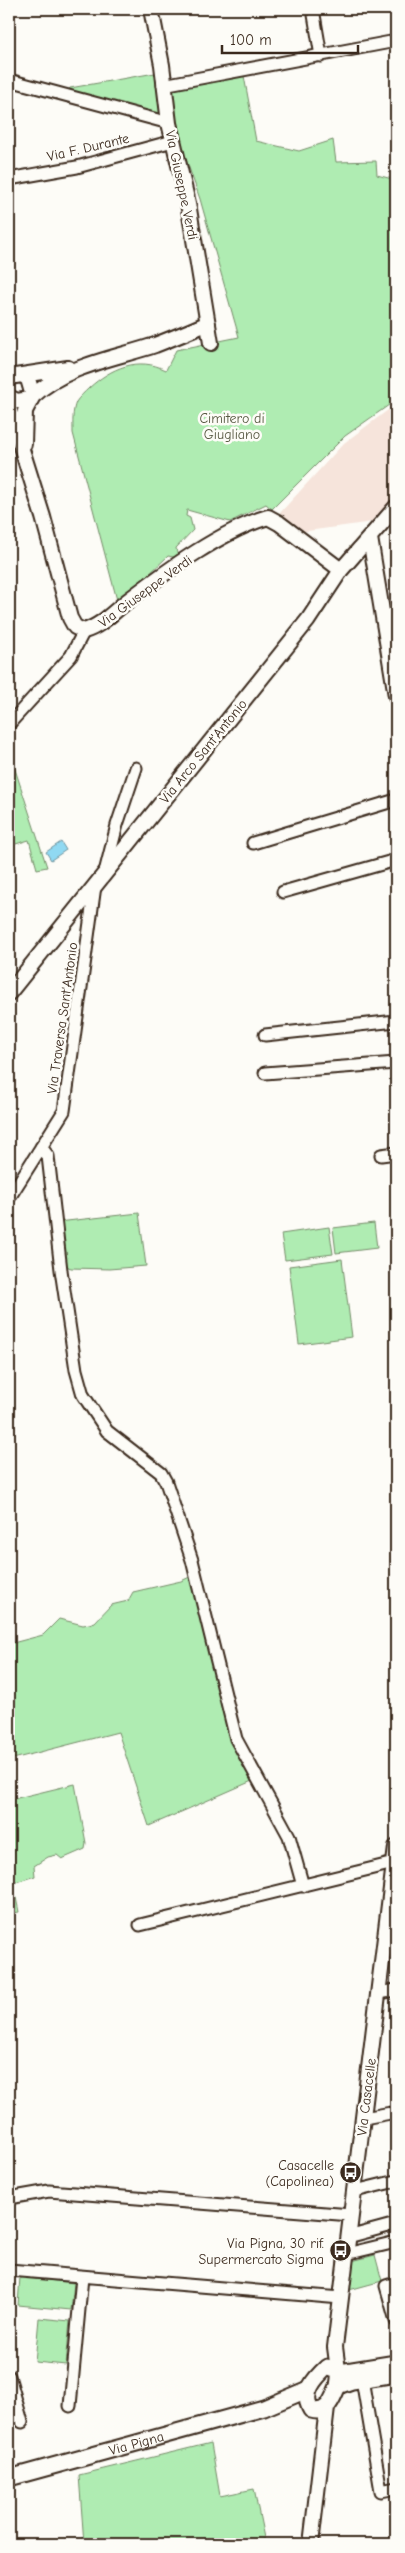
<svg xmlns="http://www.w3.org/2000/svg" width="405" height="2553" font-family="'Comic Neue',sans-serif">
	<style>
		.built { fill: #f6e4db }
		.green { fill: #afecb2; stroke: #758b68 }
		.water { fill: #90d9f2; stroke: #6e939d }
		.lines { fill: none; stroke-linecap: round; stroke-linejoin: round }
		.minor-casing { stroke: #3b2a1e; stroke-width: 15 }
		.tertiary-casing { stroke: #3b2a1e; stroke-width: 18 }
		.secondary-casing { stroke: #3b2a1e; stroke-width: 19 }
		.minor { stroke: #fdfcf7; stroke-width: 11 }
		.tertiary { stroke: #fdfcf7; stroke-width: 14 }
		.secondary { stroke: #fdfcf7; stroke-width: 15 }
		.labels { text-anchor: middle; stroke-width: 5; stroke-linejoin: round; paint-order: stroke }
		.street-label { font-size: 14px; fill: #3b2a1e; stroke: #fdfcf7 }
		.park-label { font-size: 14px; fill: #585a43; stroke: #fdfcf7 }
		.poi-label { font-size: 14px; fill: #3b2a1e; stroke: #fdfcf7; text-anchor: end }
	</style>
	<rect width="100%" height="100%" fill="#fdfcf7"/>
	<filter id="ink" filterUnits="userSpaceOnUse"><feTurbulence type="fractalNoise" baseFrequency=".02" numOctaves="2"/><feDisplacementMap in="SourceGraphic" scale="10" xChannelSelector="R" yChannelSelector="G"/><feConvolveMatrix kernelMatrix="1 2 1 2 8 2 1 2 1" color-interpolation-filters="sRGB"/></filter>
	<g filter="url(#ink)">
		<path class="built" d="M396,404v97l-16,20 -80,11 -21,-18 65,-71z"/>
		<path class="green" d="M155,73l6,43 -95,-24 4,-4z
			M244,76l12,65 43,10 34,-11 3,22 40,-1 1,14 19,5v220l-51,36 -73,73 -6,-5 -36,18 -43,-12 -1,6 4,2 3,12 -17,18 2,10 -10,-2 -50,48 -45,-171c0,-10 -1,-21 3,-31 3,-5 9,-10 13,-14 22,-20 49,-32 77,-18l10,-20 63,-13 -39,-138 -19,-54 -10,-57z
			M9,751l38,116 -10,2 -8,-29 -20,6z
			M139,1213l7,53 -37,3 -38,-1 -5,-2 -8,-44z
			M374,1223l3,25 -41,5 -3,-25z
			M329,1227l4,27 -48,6 -4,-26z
			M342,1259l10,78 -53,7 -10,-78z
			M192,1576l61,203 -1,2 -103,45 -31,-94 -109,28v-116l34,-9 16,-16 24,6 6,-1 6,-2 16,-17 17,-4 5,-9 48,-11z
			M75,1784l11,59 -1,6 -23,10 -5,-4 -9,2 -14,9 1,10 -22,7 6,29 -10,2v-114z
			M375,2255l7,26 -33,9 3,-29z
			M20,2277l54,6 -3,27 -53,-5z
			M39,2318l31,3 -4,44 -31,-3z
			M211,2443l9,53 34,-7 11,54 -181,1 -5,-69z"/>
		<path class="water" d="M61,842l5,8 -15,10 -5,-8z"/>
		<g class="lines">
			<defs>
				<path id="minor" d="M313,9l8,47
					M9,80l160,43
					M163,85l233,-44
					M9,179l68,-12 96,-26
					M9,724l62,-68 13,-25
					M253,843l143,-43
					M105,872l12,-47 19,-57
					M283,892l113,-32
					M265,1035l131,-14
					M265,1073l131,-10
					M41,1147l7,9 13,114 15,100 7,25 24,36 54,42 5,9 26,78 44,179 53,97 14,50
					M381,1155l15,-2
					M9,1198l55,-87 31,-225
					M140,1925l254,-62
					M379,1993l17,-3
					M364,2118l32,-6
					M355,2191l41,-10
					M9,2198l40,-7 302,24
					M348,2237l48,-13
					M346,2254l50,-12
					M9,2270l332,28
					M396,2283l-10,3 10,35
					M9,2376l13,46
					M362,2379l19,112 15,-3
					M70,2406l12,-129"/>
				<path id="tertiary" d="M151,9l11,56 7,58 19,80 23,140
					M22,375l6,4 5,17 -8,15 -1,33
					M9,377l59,-9
					M33,396c34,-31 80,-37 122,-51 18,-7 36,-14 53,-22
					M9,397l8,4 13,-2
					M9,408l34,109 27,101 5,9 9,4c18,-5 31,-21 46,-32 38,-29 93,-69 138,-82l11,6 62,47
					M370,538l26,158
					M9,993l299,-373 33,-50 55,-63
					M338,2370l-3,-23 61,-500
					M311,2544l16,-136"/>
				<g id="secondary">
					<path d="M340,2372l56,-9"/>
					<path d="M338,2386l2,-14 -13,-5c-12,11 -26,26 -16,43 17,5 21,-11 27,-24l14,-5 44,-7"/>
					<path id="s1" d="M9,2478l255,-70 45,-19"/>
				</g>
			</defs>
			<use href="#minor" class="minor-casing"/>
			<use href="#tertiary" class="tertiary-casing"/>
			<use href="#secondary" class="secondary-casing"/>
			<use href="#minor" class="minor"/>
			<use href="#tertiary" class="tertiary"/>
			<use href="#secondary" class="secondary"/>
		</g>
	</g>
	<defs>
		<symbol id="bus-disc" viewBox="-11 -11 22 22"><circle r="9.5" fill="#3b2a1e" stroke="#fdfcf7"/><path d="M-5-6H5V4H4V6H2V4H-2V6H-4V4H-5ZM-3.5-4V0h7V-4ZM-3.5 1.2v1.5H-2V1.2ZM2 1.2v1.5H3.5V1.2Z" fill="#fff"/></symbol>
	</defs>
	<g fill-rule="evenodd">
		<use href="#bus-disc" x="338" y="2160" width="25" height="25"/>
		<use href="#bus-disc" x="328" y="2238" width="25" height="25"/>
	</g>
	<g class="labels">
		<g class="street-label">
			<text transform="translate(88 147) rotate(-13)" y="5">Via F. Durante</text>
			<text transform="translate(182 185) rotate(78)" y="5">Via Giuseppe Verdi</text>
			<text transform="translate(145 591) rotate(-36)" y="5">Via Giuseppe Verdi</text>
			<text transform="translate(203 751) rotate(-51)" y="5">Via Arco Sant'Antonio</text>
			<text transform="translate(62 1018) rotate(-82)" y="5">Via Traversa Sant'Antonio</text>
			<text transform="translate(366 2097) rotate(-83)" y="5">Via Casacelle</text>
			<text dy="5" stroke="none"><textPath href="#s1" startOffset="132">Via Pigna</textPath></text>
		</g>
		<g class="park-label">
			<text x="232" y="423">Cimitero di<tspan x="232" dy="16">Giugliano</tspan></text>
		</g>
		<g class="poi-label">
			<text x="334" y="2170">Casacelle<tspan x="334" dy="16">(Capolinea)</tspan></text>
			<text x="324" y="2248">Via Pigna, 30 rif.<tspan x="324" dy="16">Supermercato Sigma</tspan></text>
		</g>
	</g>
	<rect width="405" height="2553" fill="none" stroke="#fdfcf7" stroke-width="30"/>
	<rect x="15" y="15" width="375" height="2523" fill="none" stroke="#3b2a1e" stroke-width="2" filter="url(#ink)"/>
	<path d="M222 45v8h136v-8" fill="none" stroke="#3b2a1e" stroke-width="2.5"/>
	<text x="230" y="45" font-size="15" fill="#3b2a1e" stroke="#fdfcf7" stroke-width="4" paint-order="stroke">100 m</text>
</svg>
